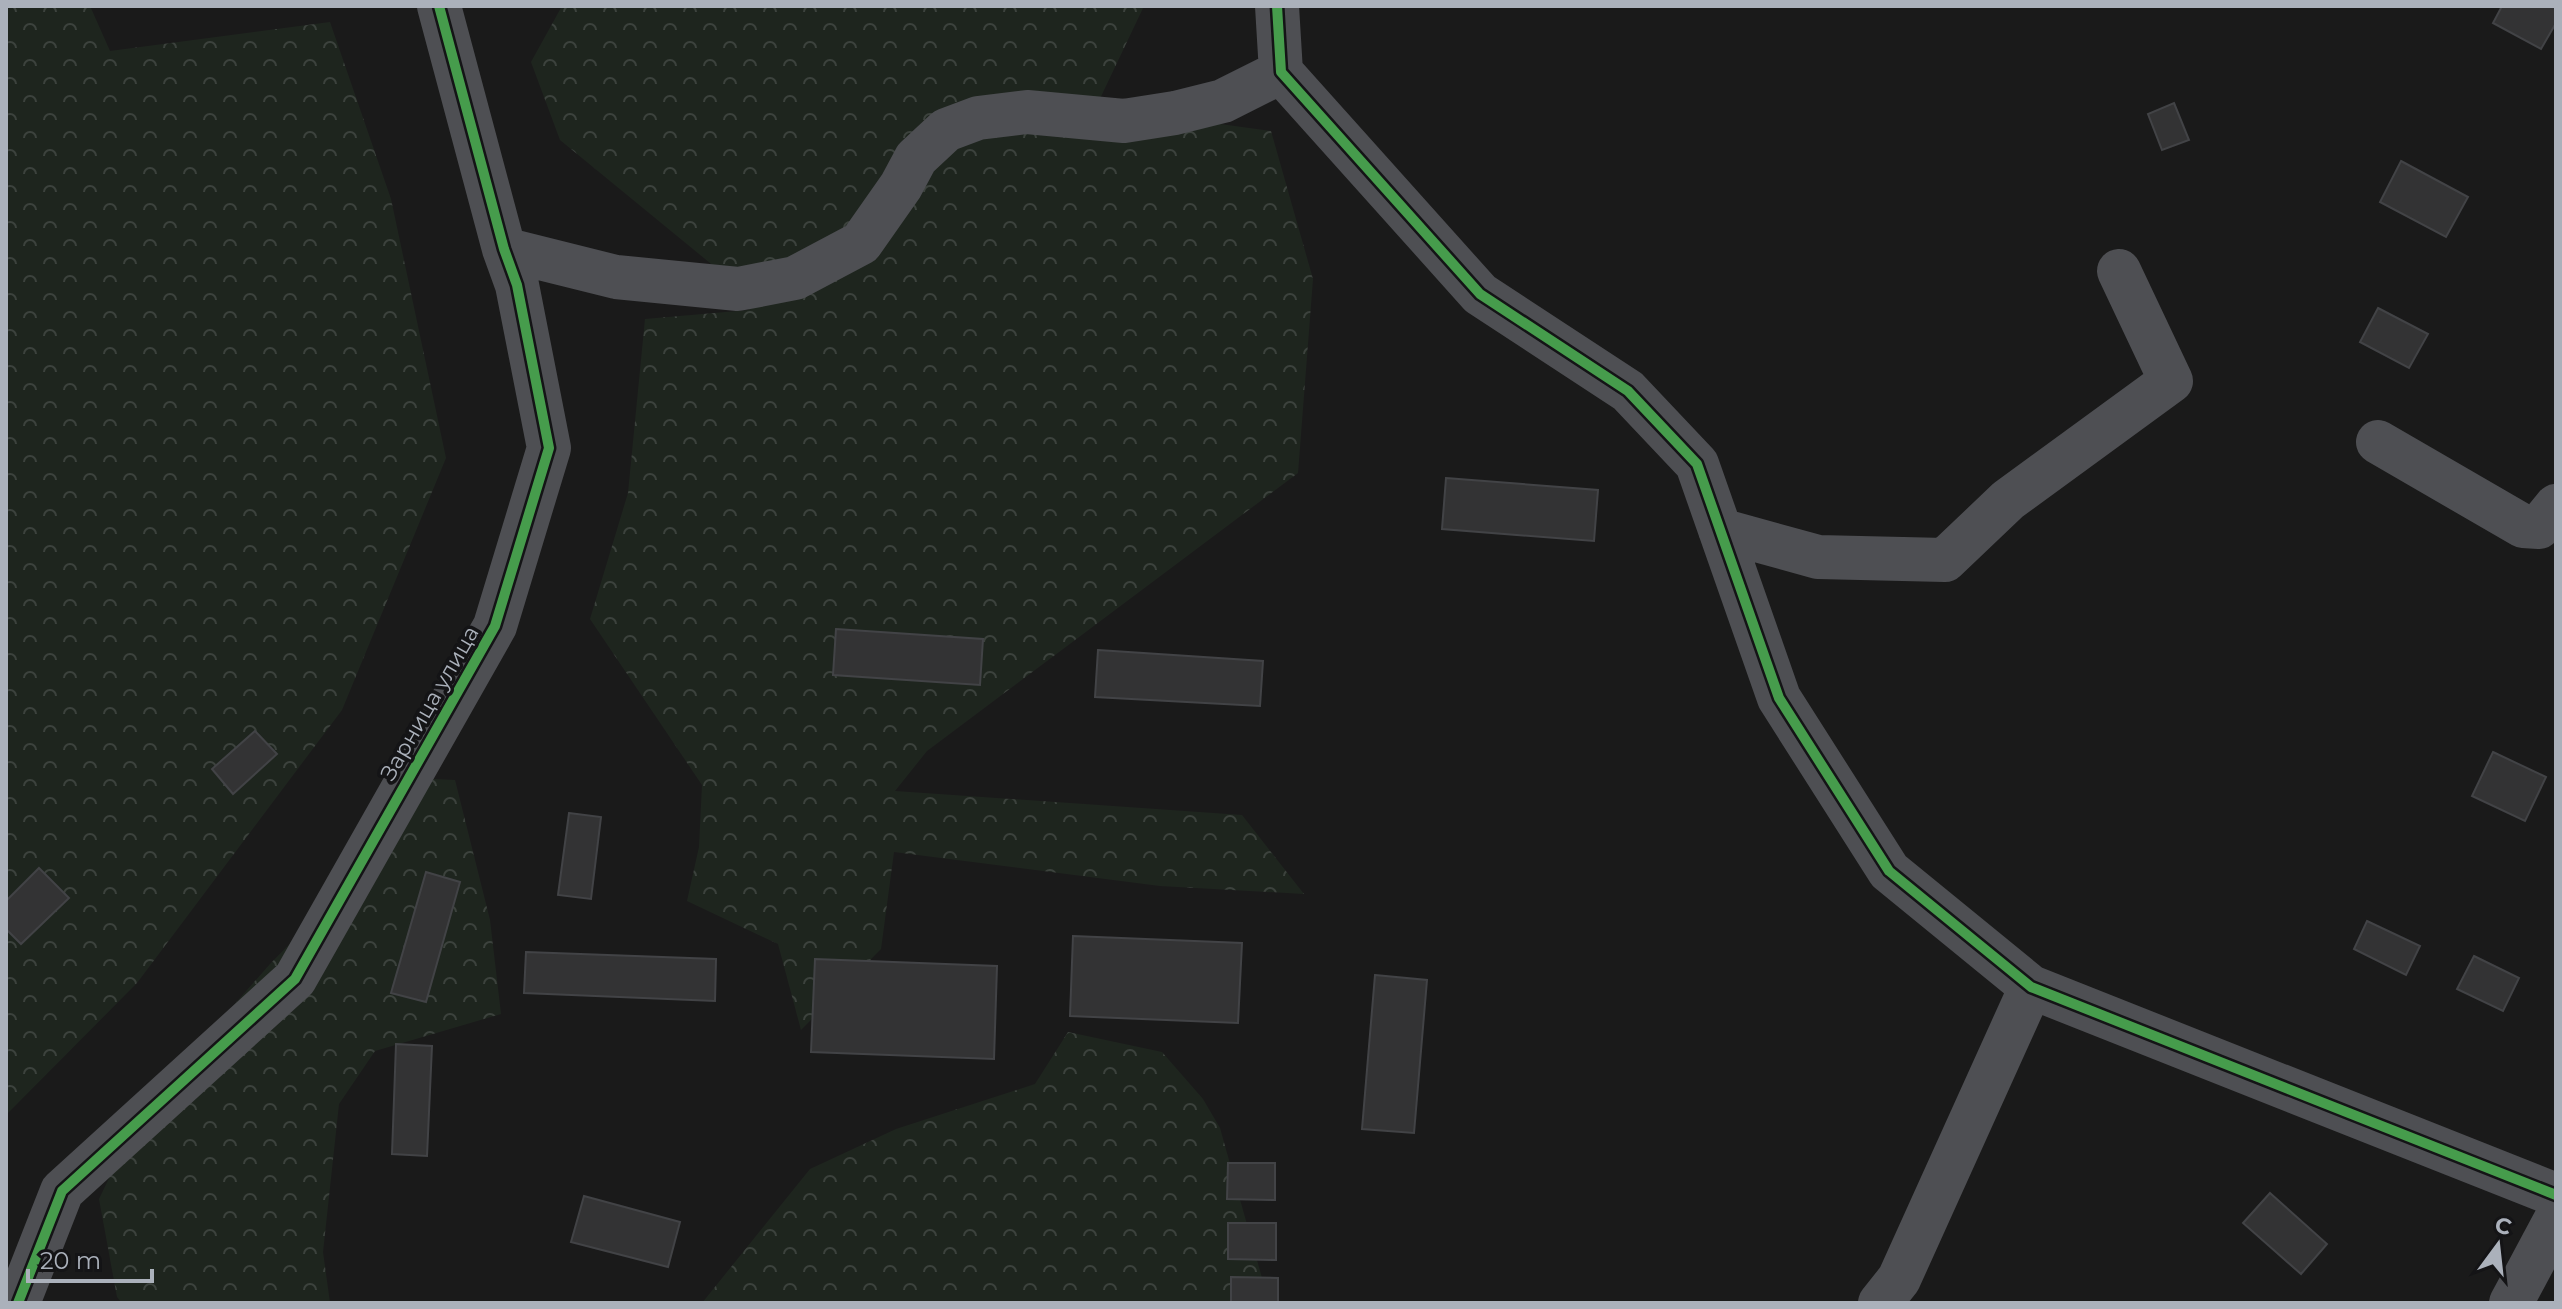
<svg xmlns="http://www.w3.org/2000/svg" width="2562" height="1309" font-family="Montserrat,sans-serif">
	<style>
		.forest { fill: url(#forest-crowns) }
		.building { fill: #333334; stroke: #424346; stroke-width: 2 }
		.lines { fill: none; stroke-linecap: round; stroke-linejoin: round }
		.minor { stroke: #4e4f53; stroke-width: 44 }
		.cycleway-casing { stroke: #141416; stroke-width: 15 }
		.cycleway { stroke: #469c4c; stroke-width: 10 }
		.labels { text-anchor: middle; stroke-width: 7; stroke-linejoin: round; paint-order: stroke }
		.street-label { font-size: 22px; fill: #abb1bb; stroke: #141416 }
	</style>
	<defs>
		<pattern id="forest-crowns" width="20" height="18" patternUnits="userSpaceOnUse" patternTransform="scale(2)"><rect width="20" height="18" fill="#1e251e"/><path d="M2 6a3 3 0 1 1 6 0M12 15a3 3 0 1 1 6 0" fill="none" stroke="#3c423d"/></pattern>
	</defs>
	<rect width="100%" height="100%" fill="#1a1a1a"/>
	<path class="forest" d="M6,6h84l20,45 220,-29 61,177 55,259 -104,252 -205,273 -131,132z
		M562,6h582l-48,101 175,24 42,148 -15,194 -371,278 -32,40 347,24 62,79 -144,-8 -266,-34 -13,97 -80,81 -23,-86 -91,-43 12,-54 3,-62 -112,-166 38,-126 17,-174 104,-9 -39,-47 -150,-123 -29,-78z
		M434,779l21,1 35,140 11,94 -126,37 -36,53 -16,148 7,51h-208l-5,-6 -18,-98 44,-91 127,-144 46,-47 54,-74z
		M1068,1032l94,20 41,47 17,29 49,175h-567l108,-134 86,-40 139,-45z"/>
	<path class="building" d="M2502,6h54v17l-15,26 -48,-26z
		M2174,103l15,37 -27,10 -14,-36z
		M2401,161l67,36 -22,40 -66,-35z
		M2378,308l50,26 -19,34 -49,-26z
		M1446,478l152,12 -4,51 -152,-12z
		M836,629l147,10 -3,46 -147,-10z
		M1098,650l165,11 -3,45 -165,-9z
		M255,731l22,23 -44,40 -21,-25z
		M2493,752l53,25 -21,44 -53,-25z
		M569,813l32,4 -10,82 -33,-4z
		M39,868l30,30 -48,46 -15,-15v-28z
		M426,872l34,10 -34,120 -35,-9z
		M2367,921l53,25 -14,29 -52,-26z
		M1073,936l169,7 -4,80 -168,-7z
		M526,952l190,7 -1,42 -191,-8z
		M2474,956l45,22 -16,33 -46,-22z
		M815,959l182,7 -3,93 -183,-7z
		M1375,975l52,5 -13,153 -52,-4z
		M396,1044l36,2 -5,110 -35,-2z
		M1228,1163h47v37l-48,-1z
		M2270,1193l57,51 -26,30 -58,-51z
		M584,1196l96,26 -12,45 -97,-25z
		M1228,1223h48v37l-48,-1z
		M1231,1277l47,1v25h-47z"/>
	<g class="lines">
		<path class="minor" d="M1277,6l4,66 199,222 148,97 69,73 82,234 110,173 142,116 525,208
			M504,249l112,28 122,12 57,-11 66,-35 40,-57 15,-28 30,-28 32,-12 49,-6 97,9 51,-8 48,-12 58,-29
			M2378,442l145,84 16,1 17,-21
			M1720,530l98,27 127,3 63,-60 163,-119 -52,-110
			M18,1303l44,-112 233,-212 200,-353 54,-178 -32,-163 -13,-36 -65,-243
			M1880,1303l19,-24 132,-292
			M2511,1303l45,-84"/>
		<defs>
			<path id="cycleway" d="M1277,6l4,66 199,222 148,97 69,73 82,234 110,173 142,116 525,208
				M18,1303l44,-112 233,-212 200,-353 54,-178 -32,-163 -13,-36 -65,-243"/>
		</defs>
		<use href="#cycleway" class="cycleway-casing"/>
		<use href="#cycleway" class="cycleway"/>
	</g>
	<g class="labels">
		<g class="street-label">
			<text transform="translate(429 703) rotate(-60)" y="8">Зарница улица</text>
		</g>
	</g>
	<rect width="2562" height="1309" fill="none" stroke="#abb1bb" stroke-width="16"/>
	<g transform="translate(2498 1245) rotate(15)" stroke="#141416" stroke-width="6" paint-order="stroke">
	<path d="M0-6L14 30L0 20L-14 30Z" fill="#abb1bb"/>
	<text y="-12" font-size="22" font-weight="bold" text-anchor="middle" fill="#abb1bb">С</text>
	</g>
	<path d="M28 1269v12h124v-12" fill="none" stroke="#abb1bb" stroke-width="4"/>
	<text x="40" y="1269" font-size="24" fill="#abb1bb" stroke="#141416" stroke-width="6" paint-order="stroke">20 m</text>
</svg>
